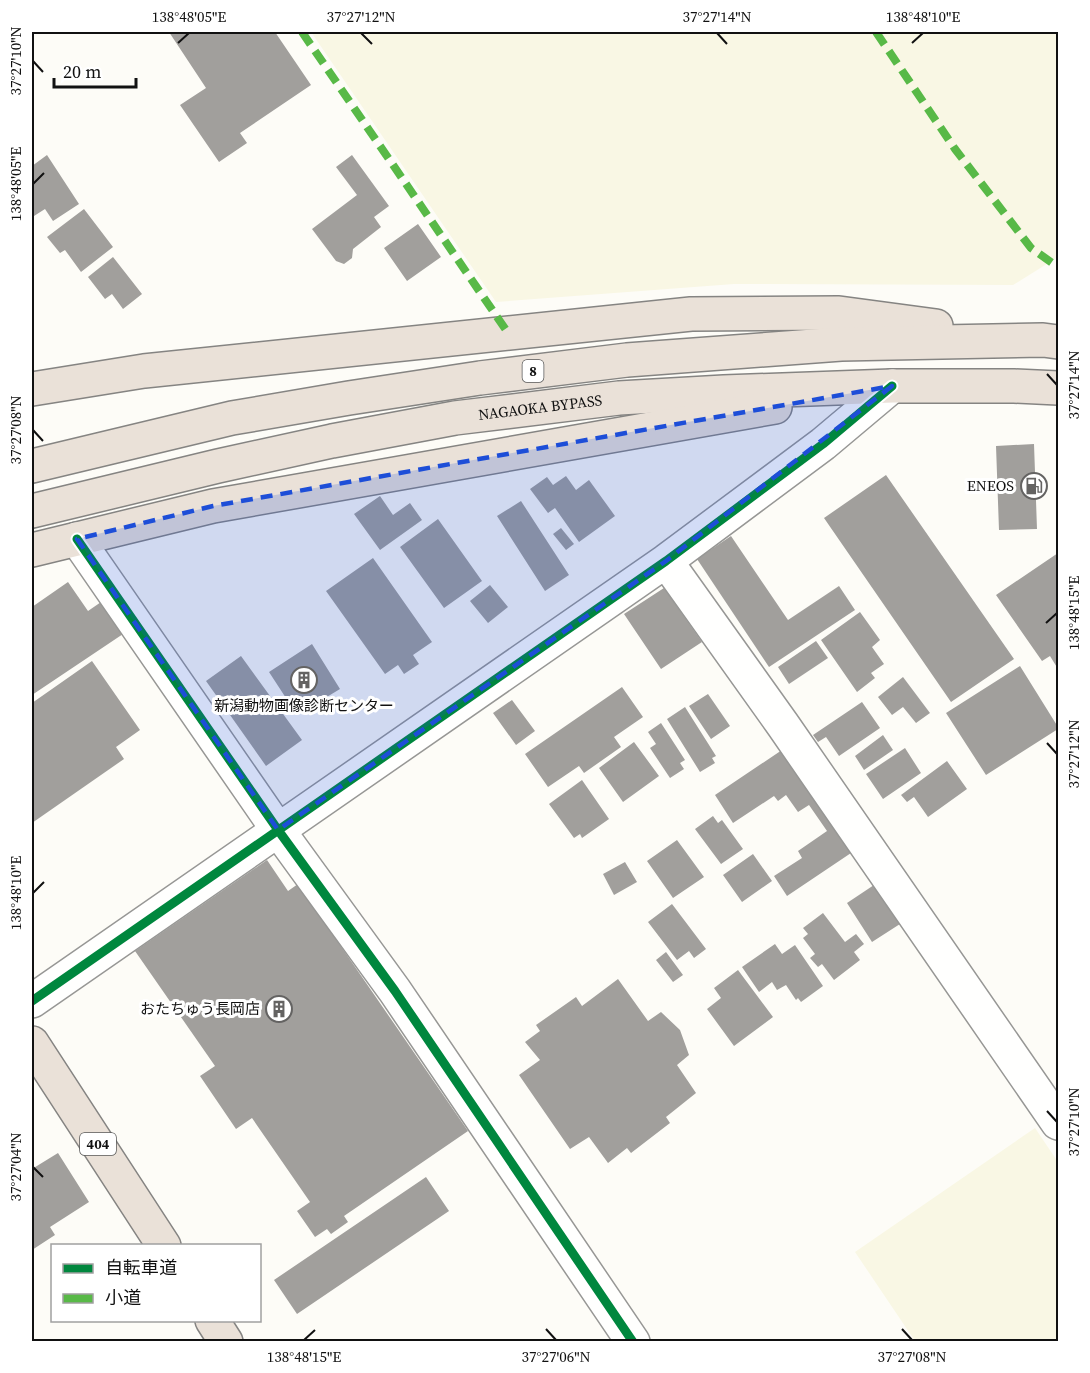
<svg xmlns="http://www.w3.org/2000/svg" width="1090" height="1373" font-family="'Source Serif 4','Noto Sans JP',serif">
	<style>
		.farmland { fill: #f9f7e4 }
		.building { fill: #a19f9c }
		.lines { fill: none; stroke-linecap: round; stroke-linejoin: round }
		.minor-casing { stroke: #979795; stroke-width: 36 }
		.highway-casing { stroke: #858482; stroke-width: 36 }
		.minor { stroke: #fffffe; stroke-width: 33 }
		.highway { stroke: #eae1d8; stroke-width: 33 }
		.quiet { stroke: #58b947; stroke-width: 8; stroke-dasharray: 15 8; stroke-linecap: butt }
		.cycleway-casing { stroke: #fff; stroke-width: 13 }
		.cycleway { stroke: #00873e; stroke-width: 9 }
		.marked { fill: #1d4ed8; fill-opacity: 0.2; stroke: #1d4ed8; stroke-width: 4.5; stroke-dasharray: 12 8; stroke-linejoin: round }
		.ticks { fill: none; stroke: #111; stroke-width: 2 }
		.labels { text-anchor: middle; stroke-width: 6; stroke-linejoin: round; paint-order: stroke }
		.shield { fill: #fff; stroke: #585858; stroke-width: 1.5 }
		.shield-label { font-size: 14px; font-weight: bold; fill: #111 }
		.street-label { font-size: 15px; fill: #111; stroke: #fff }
		.poi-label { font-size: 15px; fill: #111; stroke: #fff; text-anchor: end }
		.neatline { fill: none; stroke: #111; stroke-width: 2 }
		.ticks-label { font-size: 15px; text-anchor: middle; fill: #111 }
	</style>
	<rect width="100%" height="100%" fill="#fdfcf7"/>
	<path class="farmland" d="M311,32h747v225l-45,28 -279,-1 -238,18z
		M1035,1128l23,34v179h-143l-60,-89z"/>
	<path class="building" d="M169,32h106l36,53 -71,48 7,10 -28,19 -39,-57 26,-17z
		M47,155l32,49 -26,17 -8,-12 -11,7 -2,-4v-13l1,-1 -1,-3v-29z
		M352,155l37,51 -15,11 7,10 -28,22 -1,9 -8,6 -8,-3 -24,-32 45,-34 -21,-28z
		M84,209l29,38 -32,25 -16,-22 -5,3 -13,-16z
		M418,224l23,33 -34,24 -23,-33z
		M113,257l29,37 -19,15 -11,-15 -7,5 -17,-22z
		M1034,444l3,85 -38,1 -3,-84z
		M886,475l128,184 -63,43 -127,-184z
		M566,476l10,14 13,-10 26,36 -36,26 -24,-34 -7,5 -18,-24 17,-12 6,8z
		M380,496l13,19 17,-12 12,17 -42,30 -26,-36z
		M521,501l48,74 -24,16 -48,-75z
		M438,519l44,62 -38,27 -44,-61z
		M561,528l13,16 -8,6 -13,-16z
		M731,536l57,84 51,-34 16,24 -86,57 -72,-108z
		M1058,553v116l-8,-13 -8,5 -46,-66z
		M373,558l59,84 -19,13 6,9 -15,10 -6,-9 -13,9 -59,-83z
		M68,582l20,29 16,-11 22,32 -94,63v-88z
		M490,585l18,22 -20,16 -18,-22z
		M664,588l38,54 -41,27 -37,-55z
		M860,612l20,28 -8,7 12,17 -13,9 4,5 -18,14 -36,-52z
		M816,641l12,17 -39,26 -11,-17z
		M312,644l28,45 -43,26 -28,-43z
		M241,656l61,84 -36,26 -60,-85z
		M92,661l48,69 -24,17 8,12 -92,64v-120z
		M1020,666l38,61v2l-72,46 -40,-62z
		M903,677l27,36 -14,10 -13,-16 -11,8 -14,-18z
		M622,687l21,30 -29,20 7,10 -37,26 -5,-7 -31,21 -23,-33z
		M708,694l22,32 -19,13 -22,-33z
		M512,700l23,31 -19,14 -23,-32z
		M862,702l18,26 -41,28 -13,-19 -8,5 -5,-7z
		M685,707l31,49 -4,2 3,5 -15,9 -33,-53z
		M661,723l24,37 -5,3 4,6 -14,9 -20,-30 6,-4 -8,-12z
		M883,735l10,15 -29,20 -9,-14z
		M634,742l25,34 -36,26 -24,-34z
		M905,748l16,25 -38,26 -17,-25z
		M782,750l69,103 -64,43 -13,-20 28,-18 -4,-7 29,-20 -18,-26 -11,7 -12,-17 -8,6 -4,-5 -41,27 -18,-28z
		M947,761l20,28 -39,28 -14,-20 -7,5 -6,-7z
		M582,780l27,39 -27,19 -2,-4 -6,4 -25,-34z
		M713,816l5,7 4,-3 21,29 -22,15 -26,-35z
		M677,840l27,37 -31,21 -26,-37z
		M753,854l19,27 -30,21 -19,-27z
		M267,860l21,31 10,-7 170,247 -124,85 4,6 -17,12 -4,-5 -12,8 -18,-26 13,-9 -58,-84 -16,11 -36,-53 15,-10 -80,-115z
		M625,862l12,20 -23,13 -11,-21z
		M874,885l26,39 -28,18 -25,-39z
		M672,904l34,45 -12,9 -5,-7 -12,9 -29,-38z
		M823,913l22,29 11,-8 8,10 -10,8 6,8 -26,20 -12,-16 -4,3 -8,-9 5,-4 -12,-16 5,-4 -5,-6z
		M775,944l7,10 13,-9 28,41 -22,16 -3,-4 -2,2 -10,-15 -9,5 -5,-8 -13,10 -17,-25z
		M666,952l17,23 -10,7 -17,-22z
		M738,970l35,47 -39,29 -27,-37 14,-11 -7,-10z
		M618,979l30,42 13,-9 19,18 9,25 -12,10 19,28 -30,24 4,6 -39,30 -4,-5 -19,15 -19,-26 -19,12 -51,-74 21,-15 -15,-18 15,-11 -4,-6 40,-28 6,9z
		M58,1153l31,49 -39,25 5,8 -23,15v-81z
		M426,1177l23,34 -152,103 -23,-34z"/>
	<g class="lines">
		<defs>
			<path id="minor" d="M77,539l201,291 117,161 238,351
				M666,561l117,164 275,398
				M32,1001l634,-440 157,-117 69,-58"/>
			<g id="highway">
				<path d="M32,389l112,-18 547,-57 148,-1 97,13"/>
				<path d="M32,466l200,-48 117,-20 131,-20 147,-18 214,-16 202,-4 15,2"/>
				<path id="s1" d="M32,511l186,-45 114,-25 123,-23 164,-20 105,-6 168,-6h122l44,2"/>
				<path d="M32,550l181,-44 562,-99"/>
				<path d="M32,1043l132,203"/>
				<path d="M212,1320l14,22"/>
			</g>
		</defs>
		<use href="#minor" class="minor-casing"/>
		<use href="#highway" class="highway-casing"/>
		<use href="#minor" class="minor"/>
		<use href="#highway" class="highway"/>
		<path class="quiet" d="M302,32l206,301
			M876,32l79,117 76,99 27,19"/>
		<defs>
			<path id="cycleway" d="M77,539l201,291 117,161 238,351
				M32,1001l634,-440 157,-117 69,-58"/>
		</defs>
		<use href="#cycleway" class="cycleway-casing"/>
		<use href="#cycleway" class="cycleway"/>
	</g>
	<path class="marked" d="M892,386l-226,175 -388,269 -201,-291 136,-33z"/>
	<path class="ticks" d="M361,33l11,11M717,33l10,11M178,43l11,-10M912,43l11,-10M33,61l10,11M33,184l11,-11M1047,374l10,11M33,430l10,11M1046,623l11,-10M1047,743l10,11M33,893l11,-11M1047,1111l10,11M33,1167l10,10M546,1329l10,11M902,1329l10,11M304,1340l11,-10"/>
	<defs>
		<symbol id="fuel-ring" viewBox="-11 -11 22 22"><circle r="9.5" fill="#fff" stroke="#646362" stroke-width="1.5"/><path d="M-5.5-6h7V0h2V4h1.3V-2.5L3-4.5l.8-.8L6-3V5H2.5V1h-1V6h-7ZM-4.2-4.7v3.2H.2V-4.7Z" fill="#646362"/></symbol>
		<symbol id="building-ring" viewBox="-11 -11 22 22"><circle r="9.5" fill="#fff" stroke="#646362" stroke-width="1.5"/><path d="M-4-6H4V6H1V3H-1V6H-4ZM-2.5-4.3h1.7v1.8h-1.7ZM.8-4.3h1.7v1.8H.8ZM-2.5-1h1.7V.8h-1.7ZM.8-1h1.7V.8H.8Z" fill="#646362"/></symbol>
	</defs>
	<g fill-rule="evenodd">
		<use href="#fuel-ring" x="1019" y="471" width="30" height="30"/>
		<use href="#building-ring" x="289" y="665" width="30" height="30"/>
		<use href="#building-ring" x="264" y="994" width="30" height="30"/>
	</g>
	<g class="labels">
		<g class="shield">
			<rect x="522.5" y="360" width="21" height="22" rx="4.5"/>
			<rect x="80" y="1133" width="36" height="22" rx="4.5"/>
		</g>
		<g class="shield-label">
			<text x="533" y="376">8</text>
			<text x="98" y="1149">404</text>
		</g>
		<g class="street-label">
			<text dy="5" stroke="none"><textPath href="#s1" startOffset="519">NAGAOKA BYPASS</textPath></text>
		</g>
		<g class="poi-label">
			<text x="1014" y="491">ENEOS</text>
			<text x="304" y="711" text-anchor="middle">新潟動物画像診断センター</text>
			<text x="260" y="1014">おたちゅう長岡店</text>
		</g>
	</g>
	<rect width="1090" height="1373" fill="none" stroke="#ffffff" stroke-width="66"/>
	<rect x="51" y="1244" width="210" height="78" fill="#ffffff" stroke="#a0a0a0" stroke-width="1.5"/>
	<rect x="63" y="1264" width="30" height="9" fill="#00873e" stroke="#a0a0a0" stroke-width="1.5"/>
	<text x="105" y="1274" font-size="18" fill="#111111">自転車道</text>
	<rect x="63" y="1294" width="30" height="9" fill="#58b947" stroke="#a0a0a0" stroke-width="1.5"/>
	<text x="105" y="1304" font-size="18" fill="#111111">小道</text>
	<path d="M54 78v9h82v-9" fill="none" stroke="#111111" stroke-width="3"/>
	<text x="63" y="78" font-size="18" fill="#111111" stroke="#ffffff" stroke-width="4.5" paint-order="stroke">20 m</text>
	<rect x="33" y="33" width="1024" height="1307" class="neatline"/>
	<g class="ticks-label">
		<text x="189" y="22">138°48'05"E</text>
		<text x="361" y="22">37°27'12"N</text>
		<text x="717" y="22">37°27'14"N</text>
		<text x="923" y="22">138°48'10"E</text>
		<text transform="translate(16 61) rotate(-90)" y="5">37°27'10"N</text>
		<text transform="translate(16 184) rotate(-90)" y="5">138°48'05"E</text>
		<text transform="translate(1074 385) rotate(-90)" y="5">37°27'14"N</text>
		<text transform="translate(16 430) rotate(-90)" y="5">37°27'08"N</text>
		<text transform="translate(1074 613) rotate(-90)" y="5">138°48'15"E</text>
		<text transform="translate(1074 754) rotate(-90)" y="5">37°27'12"N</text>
		<text transform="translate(16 893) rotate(-90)" y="5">138°48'10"E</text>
		<text transform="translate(1074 1122) rotate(-90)" y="5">37°27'10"N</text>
		<text transform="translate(16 1167) rotate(-90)" y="5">37°27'04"N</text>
		<text x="304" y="1362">138°48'15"E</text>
		<text x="556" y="1362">37°27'06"N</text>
		<text x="912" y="1362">37°27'08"N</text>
	</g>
</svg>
